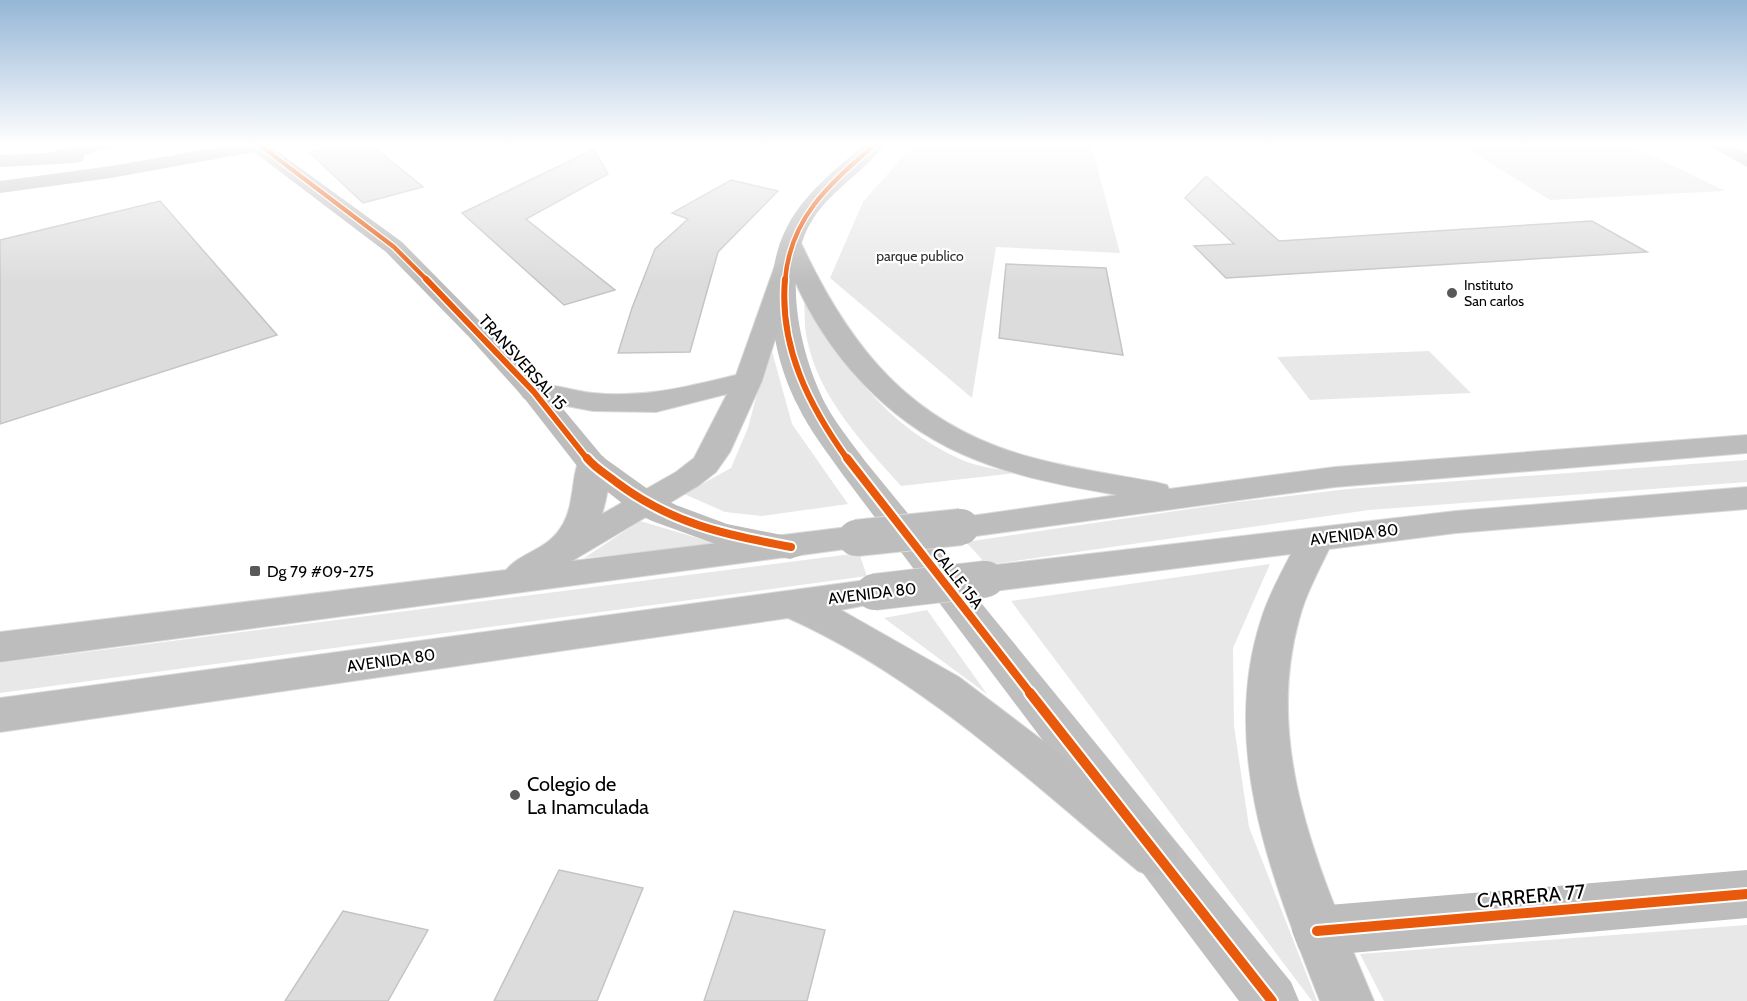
<svg xmlns="http://www.w3.org/2000/svg" width="1747" height="1001" font-family="Cabin,sans-serif">
	<style>
		.green { fill: #e8e8e8 }
		.building { fill: #dcdcdc; stroke: #c4c4c4; stroke-width: 1.5 }
		.lines { fill: none; stroke-linecap: round; stroke-linejoin: round }
		.primary-casing { stroke: #dbdbdb; stroke-width: 2 }
		.street { fill: #bdbdbd; fill-rule: evenodd }
		.secondary { fill: #bfbfbf; fill-rule: evenodd }
		.primary { fill: #bdbdbd; fill-rule: evenodd }
		.primary-bridge-casing { stroke: #dbdbdb; stroke-width: 38; stroke-linecap: butt }
		.primary-bridge { stroke: #bdbdbd; stroke-width: 36 }
		.cycleway-far3-casing { stroke: #fff; stroke-width: 7 }
		.cycleway-far2-casing { stroke: #fff; stroke-width: 9 }
		.cycleway-far1-casing { stroke: #fff; stroke-width: 12 }
		.cycleway-casing { stroke: #fff; stroke-width: 14 }
		.cycleway-far3 { stroke: #e8590c; stroke-width: 4.5 }
		.cycleway-far2 { stroke: #e8590c; stroke-width: 6 }
		.cycleway-far1 { stroke: #e8590c; stroke-width: 8 }
		.cycleway { stroke: #e8590c; stroke-width: 10 }
		.poi-dot { fill: #595959; stroke: #fff; stroke-width: 2 }
		.labels { text-anchor: middle; stroke-width: 4.5; stroke-linejoin: round; paint-order: stroke }
		.far-park-label { font-size: 14px; fill: #2d2d2d; stroke: #fff }
		.far-poi-label { font-size: 14px; fill: #000; stroke: #fff; text-anchor: start }
		.street-label { font-size: 16px; fill: #000; stroke: #fff }
		.poi-label { font-size: 16px; fill: #000; stroke: #fff; text-anchor: start }
		.near-poi-label { font-size: 20px; fill: #000; stroke: #fff; text-anchor: start }
		.near-street-label { font-size: 20px; fill: #000; stroke: #fff }
	</style>
	<rect width="100%" height="100%" fill="#fff"/>
	<path class="green" d="M915,143h176l29,110 -124,-6 -24,151 -142,-120 33,-76z
		M1457,143h170l98,48 -175,9z
		M804,298c42,69 81,128 158,162 17,7 37,9 54,13l-115,13c-39,-44 -82,-88 -94,-147 -3,-13 -2,-28 -3,-41z
		M770,344l22,80 56,80 -86,12 -37,-4 -41,-18 47,-26 17,-40z
		M1429,351l42,42 -161,7 -33,-43z
		M1747,460v22l-378,28 -382,55 -21,-23 271,-40 111,-13z
		M640,521l78,23 -134,14z
		M859,553l8,23 -867,117v-30z
		M1270,564l-37,84 1,78 15,101 68,174h-5l-301,-400z
		M927,610l60,84 -103,-76z
		M1747,925v76h-363l-24,-47z"/>
	<path class="building" d="M333,143h36l54,44 -60,16 -54,-51 23,-5z
		M594,149l14,25 -82,45 89,71 -51,15 -102,-92z
		M1206,176l73,65 313,-20 55,31 -421,26 -32,-32 40,-2 -49,-46z
		M731,180l47,11 -60,61 -28,100 -72,1 14,-45 23,-59 33,-30 -16,-6z
		M160,201l117,134 -277,89v-184z
		M1006,264l100,4 17,87 -124,-17z
		M559,870l84,18 -46,113h-103z
		M343,911l85,19 -40,71h-103z
		M734,911l91,19 -18,71h-103z"/>
	<g class="lines">
		<defs>
			<path id="primary" d="M791,238l8,2 3,5c49,104 109,178 224,211 42,12 86,18 129,26l12,3 2,4 166,-22 412,-32v18l-412,34 -374,51 -12,-3 -5,-8 5,-8 168,-24c-52,-9 -106,-19 -155,-41 -75,-33 -136,-100 -168,-175l-32,102 -32,71 -14,20 -18,14 -126,75 284,-35 12,4 5,8 -5,8 -868,116v-30l506,-62c17,-20 41,-18 57,-46 12,-21 8,-52 18,-67l11,-3 11,3c10,15 4,41 -1,57l74,-42 18,-14 33,-64 -71,18 -63,-1 -69,-13 -4,-6 4,-6c22,-6 46,5 69,7 53,5 92,-6 143,-18l38,-107 4,-5 9,-2 -7,-16 3,-5z
				M1747,487v22l-291,24 -127,16c-11,23 -24,47 -30,71 -37,133 25,261 75,381h-54c-47,-120 -101,-251 -59,-381 7,-23 19,-45 30,-66l-305,38 -13,-4 -5,-9 5,-9 13,-4 470,-55z
				M874,579l13,4 5,9 -5,9 -46,9 118,67 213,162 7,16 -7,16 -17,6 -17,-6c-111,-92 -218,-194 -350,-253l-788,114v-34z"/>
		</defs>
		<use href="#primary" class="primary-casing"/>
		<path class="street" d="M85,143h31l-3,4 -29,8 -1,6 -7,2 -76,4v-12l48,-2z
			M243,143h23l136,99 142,144 59,71 53,38 20,10 51,19 75,15 5,8 -5,8 -12,4 -69,-13 -69,-25 -20,-10 -51,-40 -57,-73 -55,-61 -83,-85 -132,-100 -143,26 -111,15v-12l111,-15z
			M1704,143h23l20,10v14z
			M1747,870v48l-430,38 -18,-7 -7,-18 7,-18 18,-7z"/>
		<path class="secondary" d="M866,143h20c-18,26 -54,46 -73,76 -33,50 -13,136 13,186 11,20 26,38 39,56l426,521 8,19h-60l-396,-526c-16,-23 -33,-44 -45,-69 -27,-52 -39,-127 -10,-181 17,-32 50,-58 78,-82z"/>
		<use href="#primary" class="primary"/>
		<defs>
			<path id="primary-bridge" d="M856,538l105,-11
				M874,592l112,-13"/>
		</defs>
		<use href="#primary-bridge" class="primary-bridge-casing"/>
		<use href="#primary-bridge" class="primary-bridge"/>
		<defs>
			<path id="cycleway-far3" d="M257,143l137,104 34,34
				M785,281c5,-65 46,-98 92,-138"/>
			<path id="cycleway-far2" d="M426,279l108,113 54,68
				M785,279c-6,68 24,127 63,181"/>
			<path id="cycleway-far1" d="M587,458c8,10 19,16 29,24 56,42 107,52 175,65
				M847,458l184,236"/>
			<path id="cycleway" d="M1030,693l242,308
				M1317,931l430,-37"/>
		</defs>
		<use href="#cycleway-far3" class="cycleway-far3-casing"/>
		<use href="#cycleway-far2" class="cycleway-far2-casing"/>
		<use href="#cycleway-far1" class="cycleway-far1-casing"/>
		<use href="#cycleway" class="cycleway-casing"/>
		<use href="#cycleway-far3" class="cycleway-far3"/>
		<use href="#cycleway-far2" class="cycleway-far2"/>
		<use href="#cycleway-far1" class="cycleway-far1"/>
		<use href="#cycleway" class="cycleway"/>
	</g>
	<linearGradient id="sky" x2="0" y2="1"><stop stop-color="#95b6d6"/><stop offset="0.51" stop-color="#fff"/><stop offset="1" stop-color="#fff" stop-opacity="0"/></linearGradient>
	<rect width="1747" height="283" fill="url(#sky)"/>
	<g class="poi-dot">
		<circle cx="1452" cy="293" r="6"/>
		<rect x="249" y="565" width="12" height="12" rx="3"/>
		<circle cx="515" cy="795" r="6"/>
	</g>
	<g class="labels">
		<g class="far-park-label">
			<text x="920" y="261">parque publico</text>
		</g>
		<g class="far-poi-label">
			<text x="1464" y="290">Instituto<tspan x="1464" dy="16">San carlos</tspan></text>
		</g>
		<g class="street-label">
			<text transform="translate(523 362) rotate(48)" y="6">TRANSVERSAL 15</text>
			<text transform="translate(1354 534) rotate(-7)" y="6">AVENIDA 80</text>
			<text transform="translate(958 578) rotate(52)" y="6">CALLE 15A</text>
			<text transform="translate(872 593) rotate(-7)" y="6">AVENIDA 80</text>
			<text transform="translate(391 660) rotate(-8)" y="6">AVENIDA 80</text>
		</g>
		<g class="poi-label">
			<text x="267" y="577">Dg 79 #09-275</text>
		</g>
		<g class="near-poi-label">
			<text x="527" y="791">Colegio de<tspan x="527" dy="23">La Inamculada</tspan></text>
		</g>
		<g class="near-street-label">
			<text transform="translate(1531 896) rotate(-5)" y="7">CARRERA 77</text>
		</g>
	</g>
</svg>
